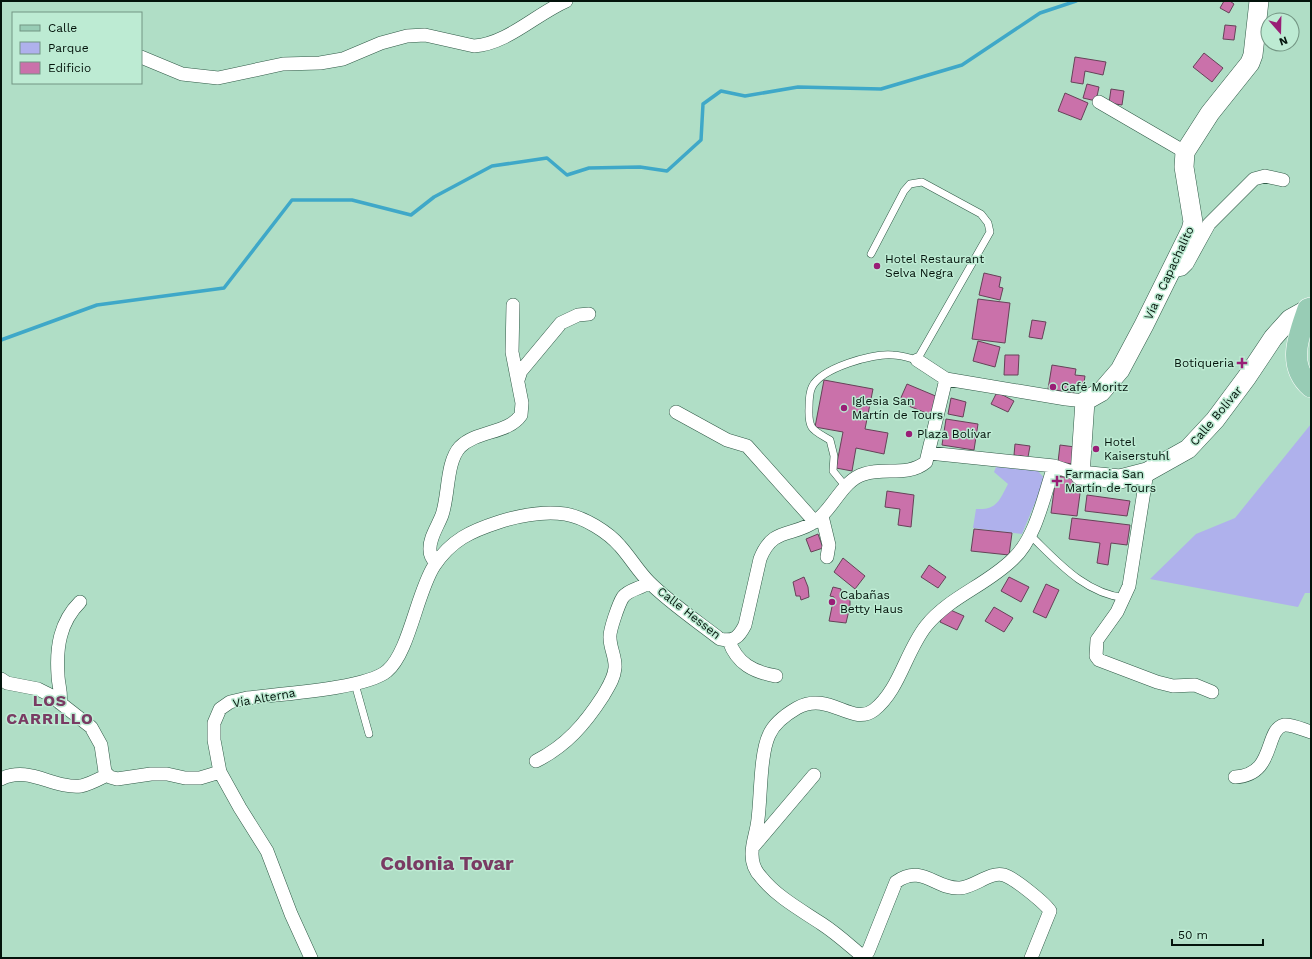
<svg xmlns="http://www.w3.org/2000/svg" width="1312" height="959" font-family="'Work Sans',sans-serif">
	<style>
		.green { fill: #afb1ec }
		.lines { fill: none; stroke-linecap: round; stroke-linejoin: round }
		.stream { stroke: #3fa8c8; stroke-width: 3.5 }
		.building { fill: #ca71aa; stroke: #664258 }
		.lane-casing { stroke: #2f5946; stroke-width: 8 }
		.street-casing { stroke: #2f5946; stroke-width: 14 }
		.secondary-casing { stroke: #2f5946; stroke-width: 20 }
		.primary-casing { stroke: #fff; stroke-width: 22 }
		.lane { stroke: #fff; stroke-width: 7 }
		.street { stroke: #fff; stroke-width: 13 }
		.secondary { stroke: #fff; stroke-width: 19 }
		.primary { stroke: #98ccb5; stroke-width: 21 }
		.poi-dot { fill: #991e76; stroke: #bdebd3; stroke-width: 1.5 }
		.labels { text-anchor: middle; stroke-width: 3; stroke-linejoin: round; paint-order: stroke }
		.poi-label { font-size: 12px; fill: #03130b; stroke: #bdebd3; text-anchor: start }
		.street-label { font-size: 12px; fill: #03130b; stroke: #bdebd3 }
		.district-label { font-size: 16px; font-weight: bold; letter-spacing: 1px; fill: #793b63; stroke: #bdebd3 }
		.town-label { font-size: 20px; font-weight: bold; fill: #793b63; stroke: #bdebd3 }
	</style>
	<rect width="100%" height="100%" fill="#b0dec6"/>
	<path class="green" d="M1311,424v169h-6l-7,14 -148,-28 46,-45 39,-16z
		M996,467l42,4 7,8 -23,55 -49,-6 3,-19c21,1 23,-8 32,-25l-14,-12z"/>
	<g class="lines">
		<path class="stream" d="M1,340l96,-35 127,-17 68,-88h60l59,15 23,-18 58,-31 55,-8 20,17 22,-7 51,-1 27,4 34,-31 2,-36 18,-13 24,5 53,-9 83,2 81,-24 78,-52 36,-12"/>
	</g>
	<path class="building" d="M1224,1h6l4,3 -5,9 -9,-5z
		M1225,25l11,1 -2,14 -11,-1z
		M1204,53l19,15 -11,14 -19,-15z
		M1075,57l31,5 -3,13 -18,-4 -2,13 -12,-2z
		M1087,84l12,3 -3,14 -13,-3z
		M1111,89l13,2 -2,14 -13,-2z
		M1065,93l23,10 -7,17 -23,-9z
		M984,273l17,4 -2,10 4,1 -3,12 -21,-5z
		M978,299l32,4 -5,40 -33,-4z
		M1032,320l14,2 -4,17 -13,-2z
		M978,341l22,6 -5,20 -22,-6z
		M1005,355h14l-1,20h-14z
		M1052,365l24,4 -1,6 10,1 -2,13 -8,-2 -1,6 -26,-4z
		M824,380l49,9 -8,40 23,4 -4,21 -28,-6 -4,23 -16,-3 7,-36 -28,-5z
		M907,384l31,13 -7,18 -32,-13z
		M997,392l17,9 -6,11 -17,-8z
		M951,398l15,4 -3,15 -15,-3z
		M946,419l32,5 -4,26 -32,-5z
		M1015,444l15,2 -2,11 -14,-2z
		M1060,445l15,2 -2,17 -15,-2z
		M1056,476l26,3 -5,37 -26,-3z
		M887,491l27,4 -3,32 -13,-2 2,-16 -15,-2z
		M1087,495l43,6 -3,15 -42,-5z
		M1072,518l58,7 -3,20 -16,-2 -3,22 -11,-2 3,-20 -31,-4z
		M974,529l38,4 -3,22 -38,-4z
		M818,534l5,14 -12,4 -5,-13z
		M843,558l22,18 -10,13 -21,-17z
		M929,565l17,12 -8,11 -17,-11z
		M804,577l4,10 1,10 -8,3 -1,-4h-4l-3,-14z
		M1009,577l20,10 -8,15 -20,-11z
		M1046,584l13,6 -13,28 -13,-6z
		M833,587l8,2 -1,7 10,3v7l-4,17 -17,-2 5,-24 -4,-1z
		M994,607l19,11 -9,14 -19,-11z
		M946,608l18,8 -7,14 -17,-8z"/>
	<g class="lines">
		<defs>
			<path id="lane" d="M846,487l-13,-16 1,-15 -4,-16c-17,-10 -22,-10 -21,-32 0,-7 0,-15 3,-21 9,-19 61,-34 81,-32 8,0 16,3 24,5l73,-128 -2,-9 -7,-9 -59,-32 -12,2 -6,7 -33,63
				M1030,535c28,27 54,58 95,63
				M355,684l14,50"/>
			<path id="street" d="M141,57l41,17 36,4 65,-14 37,-1 23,-4 38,-16 26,-7 18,-1 49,11c33,-2 62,-32 92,-45
				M1099,102l86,50
				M1171,271l11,-2 5,-5 22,-40 45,-45 11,-3 18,4
				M917,360l29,19 120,20 19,2
				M518,380l3,-9 40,-48 17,-8 11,-1
				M676,412l51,28 20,6 68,76
				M929,453l125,13 26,9
				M1147,472l-18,114 -12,26 -20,28 -1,16 3,4 58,22 16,4 22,-1 17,7
				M822,516l7,29 -2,12
				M436,563c-4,-4 -6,-8 -6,-13 -1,-12 8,-24 12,-35 7,-20 4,-53 18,-68 17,-17 48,-13 61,-32l1,-12 -10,-51 1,-47
				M729,641c8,23 25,31 47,35
				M1,679l6,4 31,6 12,6 41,32 10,18 4,27 5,5 7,2 34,-5h16l18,4h15l20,-6
				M60,703c2,-10 -2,-19 -2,-28 -2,-28 2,-53 22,-73
				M536,761c30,-15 49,-37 67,-65 5,-9 11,-17 12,-28 1,-10 -5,-20 -5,-30 -1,-7 9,-35 13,-41 6,-8 18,-8 26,-15
				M1235,777c41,-2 29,-47 49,-52 8,-1 20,5 27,7
				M1,779c28,-14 52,10 80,7 9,-2 18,-7 26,-11
				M753,847l61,-72
				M311,958l-20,-44 -24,-63 -27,-43 -20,-36 -6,-32v-17l6,-14 10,-7 17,-4c31,-4 119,-9 140,-27 22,-18 30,-79 47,-105 17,-26 37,-35 65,-44 19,-6 45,-11 66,-8 19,3 43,18 55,32 10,11 18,25 29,36 21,21 48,39 71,57 14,3 19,-2 25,-14l15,-66c13,-34 34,-21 57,-39 17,-13 26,-40 47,-46 21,-7 44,3 62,-12l20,-83
				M1031,958l19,-47c-5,-8 -36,-33 -46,-36 -14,-4 -29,12 -44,13 -24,2 -38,-25 -64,-6l-28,70 -7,3c-12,-10 -25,-22 -39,-31 -21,-14 -45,-27 -61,-47 -6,-6 -9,-15 -9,-23 0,-12 5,-23 6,-35 3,-23 2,-65 11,-84 5,-12 16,-20 28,-27 32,-18 55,19 77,2 25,-19 32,-59 52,-84 23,-29 61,-41 87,-67 23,-21 31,-64 41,-93"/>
			<path id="secondary" d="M1259,1l-6,54 -3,8 -40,50 -25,39 -1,15 9,55 -2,8 -47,95 -24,45 -19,22 -16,9 -5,74 40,4 27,-7 41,-23 27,-29 32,-43 26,-39 17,-19 18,-10"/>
			<path id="primary" d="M1311,308l-3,1c-9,26 -22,56 3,78"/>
		</defs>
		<use href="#lane" class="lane-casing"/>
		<use href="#street" class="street-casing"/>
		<use href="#secondary" class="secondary-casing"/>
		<use href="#primary" class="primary-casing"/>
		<use href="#lane" class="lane"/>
		<use href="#street" class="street"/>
		<use href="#secondary" class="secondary"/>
		<use href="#primary" class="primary"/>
	</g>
	<g class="poi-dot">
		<circle cx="877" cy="266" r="4"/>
		<path d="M1240 357h4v4h4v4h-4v4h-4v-4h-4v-4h4z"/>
		<circle cx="1053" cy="387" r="4"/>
		<circle cx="844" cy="408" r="4"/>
		<circle cx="909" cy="434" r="4"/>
		<circle cx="1096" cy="449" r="4"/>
		<path d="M1055 475h4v4h4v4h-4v4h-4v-4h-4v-4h4z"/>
		<circle cx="832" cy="602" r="4"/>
	</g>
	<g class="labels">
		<g class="poi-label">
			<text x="885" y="263">Hotel Restaurant<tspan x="885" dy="14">Selva Negra</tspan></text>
			<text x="1234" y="367" text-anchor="end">Botiqueria</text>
			<text x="1061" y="391">Café Moritz</text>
			<text x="852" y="405">Iglesia San<tspan x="852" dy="14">Martín de Tours</tspan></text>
			<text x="917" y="438">Plaza Bolívar</text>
			<text x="1104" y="446">Hotel<tspan x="1104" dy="14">Kaiserstuhl</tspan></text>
			<text x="1065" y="478">Farmacia San<tspan x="1065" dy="14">Martín de Tours</tspan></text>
			<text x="840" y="599">Cabañas<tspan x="840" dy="14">Betty Haus</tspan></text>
		</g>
		<g class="street-label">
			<text transform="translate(1169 273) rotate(-65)" y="4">Vía a Capachalito</text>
			<text transform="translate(1216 416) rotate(-50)" y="4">Calle Bolívar</text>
			<text transform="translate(689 613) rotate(38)" y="4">Calle Hessen</text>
			<text transform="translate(264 698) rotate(-10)" y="4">Vía Alterna</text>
		</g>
		<g class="district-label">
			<text x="50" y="706">LOS<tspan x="50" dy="18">CARRILLO</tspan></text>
		</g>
		<g class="town-label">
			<text x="447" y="870">Colonia Tovar</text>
		</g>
	</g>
	<rect width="1312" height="959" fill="none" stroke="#03130b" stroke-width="4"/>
	<rect x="12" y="12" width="130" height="72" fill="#bdebd3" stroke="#739583"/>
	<rect x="20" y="25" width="20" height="6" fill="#98ccb5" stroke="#739583"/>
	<text x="48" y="32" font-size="12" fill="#03130b">Calle</text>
	<rect x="20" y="42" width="20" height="12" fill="#afb1ec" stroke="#739583"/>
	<text x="48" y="52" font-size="12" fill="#03130b">Parque</text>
	<rect x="20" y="62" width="20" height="12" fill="#ca71aa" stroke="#739583"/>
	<text x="48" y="72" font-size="12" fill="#03130b">Edificio</text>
	<g transform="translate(1280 32) rotate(160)"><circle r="19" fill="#bdebd3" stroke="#739583"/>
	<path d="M0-3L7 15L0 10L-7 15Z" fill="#991e76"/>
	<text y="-6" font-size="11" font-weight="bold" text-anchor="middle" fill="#03130b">N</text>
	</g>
	<path d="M1172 939v6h91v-6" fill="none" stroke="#03130b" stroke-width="2"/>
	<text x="1178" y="939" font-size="12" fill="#03130b" stroke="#bdebd3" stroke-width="3" paint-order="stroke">50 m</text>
</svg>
